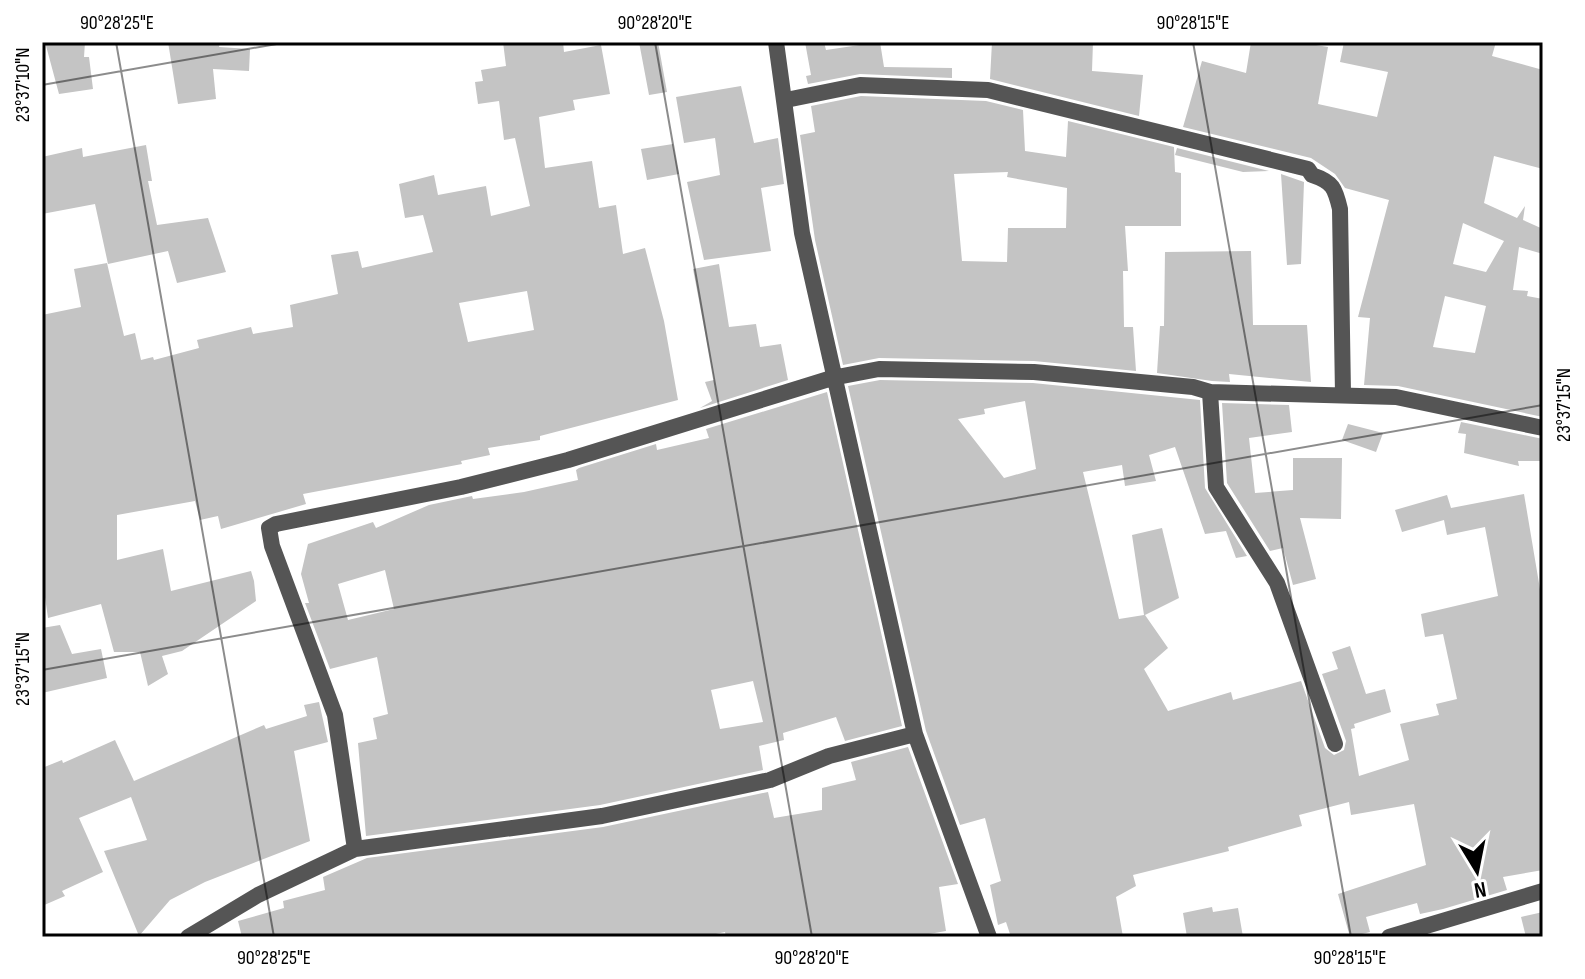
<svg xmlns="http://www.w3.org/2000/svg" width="1585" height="979" font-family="'Sofia Sans Condensed',sans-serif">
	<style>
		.building { fill: #c4c4c4; fill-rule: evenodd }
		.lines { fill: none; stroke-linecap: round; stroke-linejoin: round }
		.minor { stroke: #555; stroke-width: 16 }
		.ticks { fill: none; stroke: #000; stroke-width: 2; stroke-opacity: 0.45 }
		.neatline { fill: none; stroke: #000; stroke-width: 3 }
		.ticks-label { font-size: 20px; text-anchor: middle; fill: #000 }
	</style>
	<rect width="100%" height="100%" fill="#fff"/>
	<path class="building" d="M45,42h40l-1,15h5l4,32 -34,5z
		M168,42h52l-1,5 31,2 -1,22 -36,-2 3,30 -38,5z
		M503,42h60l1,10 37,-7 9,49 -37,6 2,10 -36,7 6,51 47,-7 7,47 17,-3 7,49 22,-6 19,73 14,79 -138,36v4l-52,8 2,7 -29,6 1,3 -159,30 3,10 -85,25 -3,-13 -18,4 -5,-19 -78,14v45l46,-11 8,42 80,-20 3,10 2,20 -74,50 -20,5 6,18 -20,12 -8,-34h-26l-13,-48 -53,14 -6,-42v-261l39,-8 -7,-38 33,-6 17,73 11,-3 6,27 12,-3 1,3 45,-12 -2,-8 54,-13 2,7 40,-7 -3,-22 48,-11 -7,-39 27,-4 4,17 71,-16 -10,-37 -18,3 -6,-34 35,-9 4,20 48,-9 5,30 39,-10 -15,-68 -11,2 -5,-39 -21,3 -3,-22 8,-1 -2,-11 25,-4zM527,291l7,39 -66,12 -9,-39z
		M639,42h19l9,50 -18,3z
		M805,42h19l2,8 54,-8 4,25 68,1v10l-92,-4 -52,10 -2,-8 5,-1z
		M992,42h101l-1,29 51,4 -4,41 -149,-37z
		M1251,42h47l30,5 -10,57 59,13 11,-45 -48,-10 4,-20h152l-4,14 51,14v99l-49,-13 -10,47 33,15 8,-12 -2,14 20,9v25l-24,-7 -6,43 15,1 -1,5 16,3v118l-145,-31 -34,-1 6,-67 -12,-1 31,-117 -44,-12 -10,-14 -24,-16 -128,-31 19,-66 44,12zM1463,223l41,18 -18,31 -33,-8zM1445,296l41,10 -11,47 -42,-6z
		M741,86l13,57 24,-5 6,46 -23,4 10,63 -67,9 -17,-78 33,-7 -5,-37 -31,5 -8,-46z
		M861,96l125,5 37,9 2,41 41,6 2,-36 106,26 1,25 6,1v53h-56l3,45h-5l1,56h9l3,44 -102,-10 -155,-3 -36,7 -28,-125 -15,-105 15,-3 -4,-26zM1008,172l-1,5 60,11 -1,40h-58l-1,34 -45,-1 -8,-87z
		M673,144l6,30 -32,6 -6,-31z
		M146,145l6,36h-4l9,44 51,-7 18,54 -49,11 -9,-32 -60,13 -13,-60 -53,10v-57l40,-9 1,9z
		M1177,148l92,23 -26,1 -68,-17z
		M1281,174l23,8 -3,82 -14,1z
		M1251,251l2,74h54l4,57 -82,-8 1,8 -18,-1 -55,-8 3,-47h4l1,-74z
		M719,264l10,63 27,-3 4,23 21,-3 7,36 -88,28 12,-7 -7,-19 9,-2 -21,-111z
		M880,380l153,3 167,17 5,88 42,68 -11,2 -10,-27 -21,3 -30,-87 -26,8 7,26 -31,5 -3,-21 -39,7 36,147 25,-4 -12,-80 30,-7 17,70 -34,17 23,33 -24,21 24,42 63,-19 2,8 68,-19 24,67 9,7 10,-5 2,-9 -24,-67 16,-5 -6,-17 18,-6 16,48 19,-5 6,23 -37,12 1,4 -4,1 8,47 50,-16 -9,-36 39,-9 -3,-11 21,-5 -14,-65 -18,3 -4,-23 77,-18 -13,-69 -38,8 -3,-15 -42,12 -7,-22 52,-15 4,13 73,-14 19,113v263l-40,7 4,13 -64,19 -23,5 -3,-11 -51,14 4,15 -20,5 -12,-43 88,-29 -12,-61 -63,11 -2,-13 -50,13 3,11 -74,21 1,4 -96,24 3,11 -20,11 7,40h-112l-5,-15 -8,3 -8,-40 11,-4 -16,-63 -25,7 -34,-94 -78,-345zM1025,401l11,68 -32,9 -46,-59 27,-5 -1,-5z
		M827,392l75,334 -57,15 -9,-24 -53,16 1,7 -25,6 4,24 -163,35 -234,31 -8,-93 19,-4 -4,-21 15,-4 -11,-57 -47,12 -25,-66h4l-8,-29 7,-30 65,-22 3,6 53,-23 43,-9 1,3 51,-7 54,-12 -2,-10 3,-2 77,-24 1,6 52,-12 -3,-9zM385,570l9,39 -46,11 -10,-36zM753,681l10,41 -43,7 -9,-39z
		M1222,403l67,2 3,27 -43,6 6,55 38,-3v-32h49l-1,61 -41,-1 16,61 -23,6 -10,-37 -13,3 -43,-68z
		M1461,422l82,17v22h-25l1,5 -55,-13 2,-19 -8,-1z
		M1348,424l35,9 -7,19 -34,-12z
		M60,625l12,29 29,-5 6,29 -65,15v-65z
		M319,702l9,40 -34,9 16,90 -105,41 -35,18 -31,36 -35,-85 43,-11 -16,-43 -52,21 24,54 -41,19 3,5 -23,10v-138l20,-8 1,3 52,-23 19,41 130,-56 2,4 41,-13 -3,-11z
		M908,747l50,137 -19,3 7,44 -34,6h-186l-1,-5 -23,5h-460l-4,-16 46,-13 -1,-7 42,-11 -2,-13 44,-19 236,-31 165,-35 6,26 48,-8v-22l34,-8 -5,-18z
		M1212,907l1,5 25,-4 5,29h-56l-4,-24z
		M1543,912v25h-17l-5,-20z"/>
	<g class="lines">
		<path class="minor" d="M776,42l26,191 113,501 74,203
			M786,100l74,-15 128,5 320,79 4,6c21,7 23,13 28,34l3,185
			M1210,392l6,95 61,96 58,161
			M355,849l247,-33 168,-36 59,-24 86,-22
			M188,937l70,-42 97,-46 -20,-134 -63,-169 -3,-18 7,-4 185,-37 107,-27 264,-82 47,-9 155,3 159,15 17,5 186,5 147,31
			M1389,937l154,-46"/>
	</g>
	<path class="ticks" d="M116,42l158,895M655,42l157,895M1193,42l158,895M42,85l246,-43M42,670l1501,-265"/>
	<rect width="1585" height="979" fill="none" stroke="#ffffff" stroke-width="88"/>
	<g transform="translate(1477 871) rotate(170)" stroke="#ffffff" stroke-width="6" paint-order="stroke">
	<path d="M0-6L14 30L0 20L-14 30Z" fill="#000000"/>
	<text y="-12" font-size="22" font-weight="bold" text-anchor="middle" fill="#000000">N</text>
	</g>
	<rect x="44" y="44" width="1497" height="891" class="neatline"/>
	<g class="ticks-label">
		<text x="117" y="29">90°28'25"E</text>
		<text x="655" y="29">90°28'20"E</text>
		<text x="1193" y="29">90°28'15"E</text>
		<text transform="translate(22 85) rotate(-90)" y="7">23°37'10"N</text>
		<text transform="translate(1563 405) rotate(-90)" y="7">23°37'15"N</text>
		<text transform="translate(22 669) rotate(-90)" y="7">23°37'15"N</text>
		<text x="274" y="964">90°28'25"E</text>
		<text x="812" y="964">90°28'20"E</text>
		<text x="1350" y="964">90°28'15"E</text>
	</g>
</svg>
